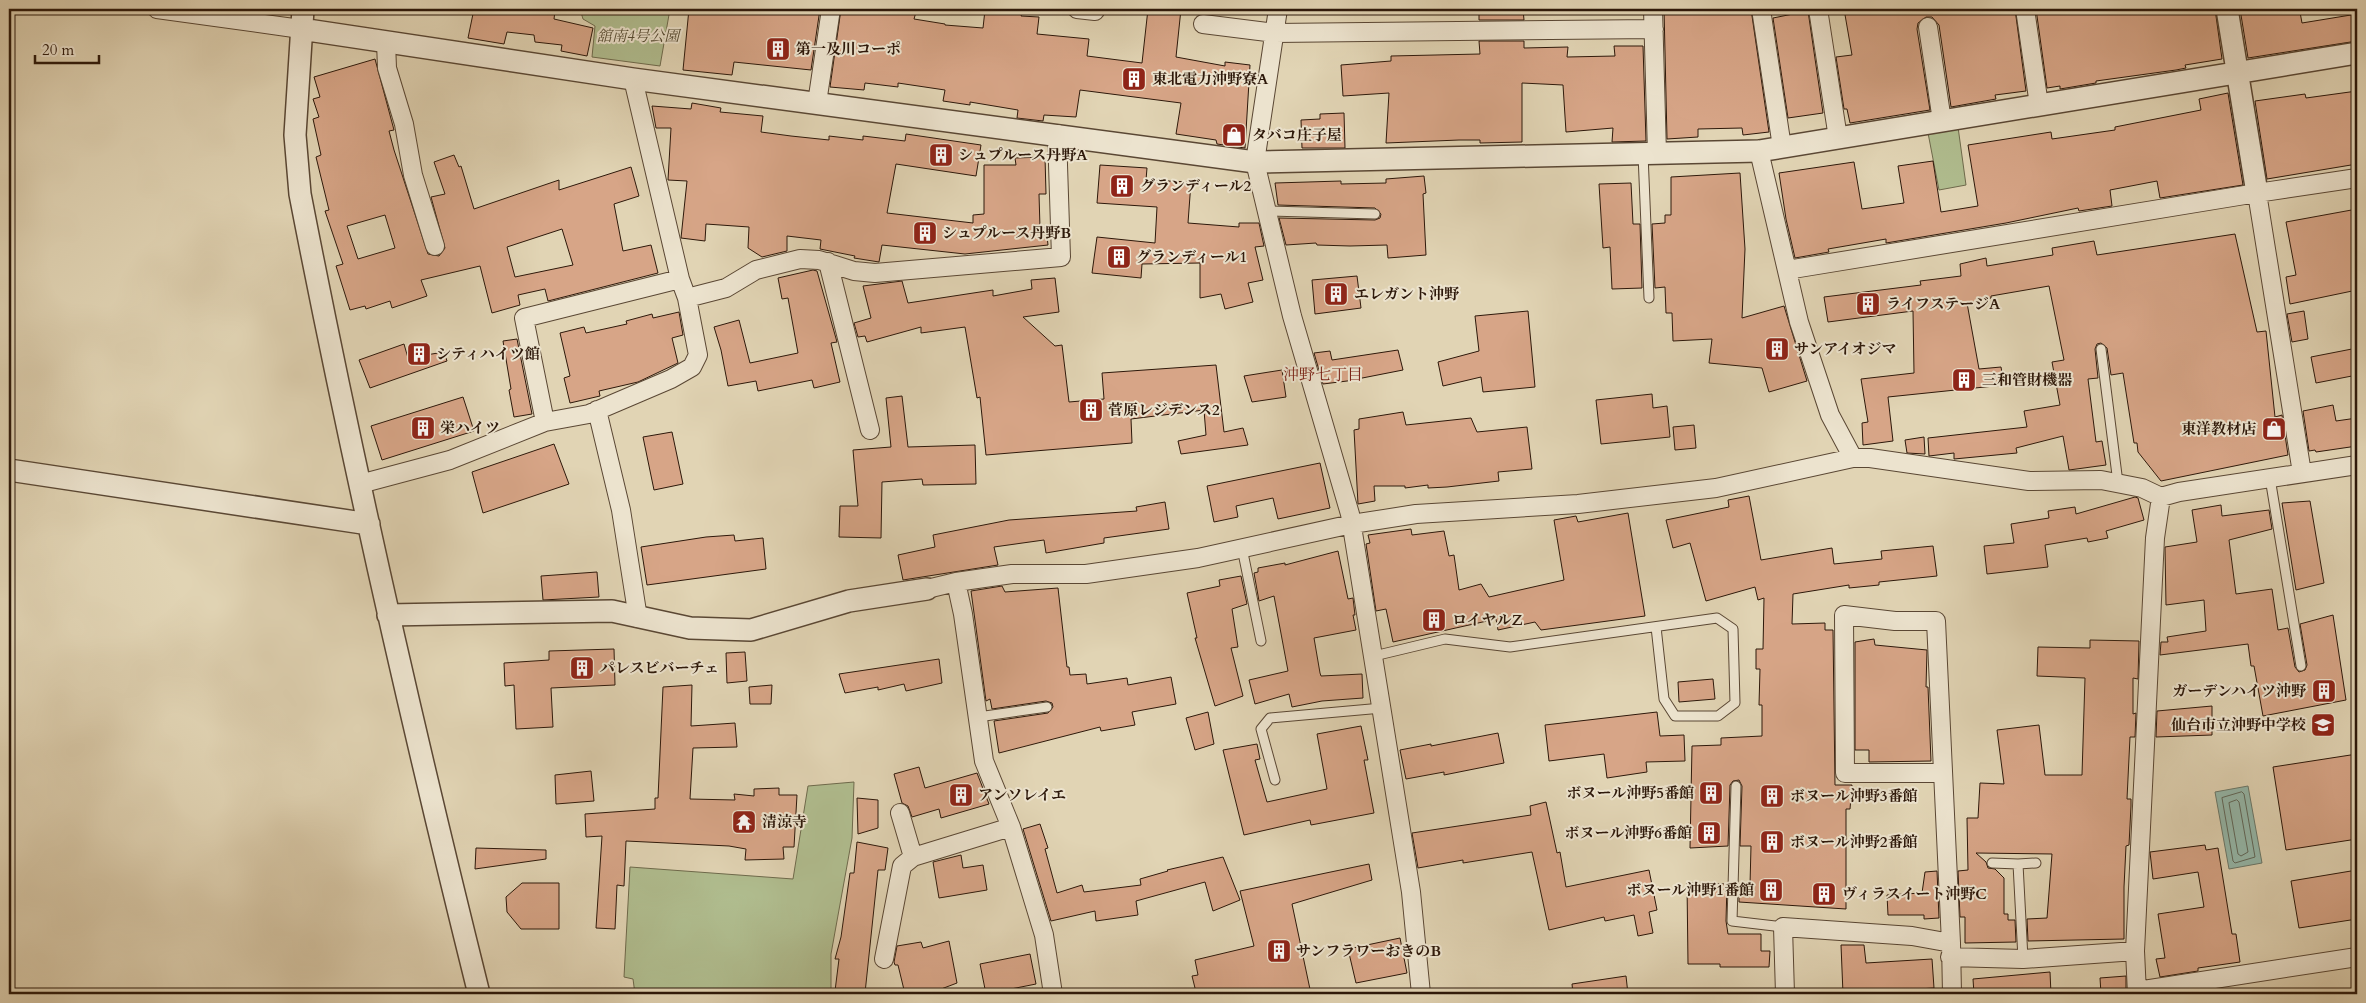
<svg xmlns="http://www.w3.org/2000/svg" width="2366" height="1003" font-family="Cardo,'Noto Serif JP',serif">
	<style>
		.green { fill: #b0bd8f; stroke: #6e6a4c }
		.water { fill: #95b8aa; stroke: #6b786a }
		.lines { fill: none; stroke-linecap: round; stroke-linejoin: round }
		.shore { stroke: #61685a; stroke-width: 1 }
		.building { fill: #d7a587; stroke: #2d180a; fill-rule: evenodd }
		.service-casing { stroke: #5a4734; stroke-width: 11 }
		.minor-casing { stroke: #5a4734; stroke-width: 20 }
		.tertiary-casing { stroke: #5a4734; stroke-width: 24 }
		.service { stroke: #ece3ce; stroke-width: 9 }
		.minor { stroke: #ece3ce; stroke-width: 18 }
		.tertiary { stroke: #ece3ce; stroke-width: 21 }
		.labels { text-anchor: middle; stroke-width: 4; stroke-linejoin: round; paint-order: stroke }
		.park-label { font-size: 15px; font-style: italic; fill: #544a32; stroke: #ece3ce }
		.poi-label { font-size: 15px; font-weight: bold; fill: #2d180a; stroke: #ece3ce; text-anchor: start }
		.neighbourhood-label { font-size: 16px; fill: #7a1f14; stroke: #ece3ce }
	</style>
	<rect width="100%" height="100%" fill="#e1d4b4"/>
	<filter id="stains"><feTurbulence type="fractalNoise" baseFrequency=".004" numOctaves="4"/><feColorMatrix values="0 0 0 0 .2 0 0 0 0 .09 0 0 0 0 .02 0 0 0 .5 -.17"/></filter>
	<radialGradient id="worn" r=".72"><stop offset=".6" stop-color="#630" stop-opacity="0"/><stop offset="1" stop-color="#630" stop-opacity=".3"/></radialGradient>
	<path class="green" d="M580,9h90l-10,57 -68,-9 3,-31 -12,-7z
		M1958,127l8,58 -27,5 -11,-57z
		M854,782l-2,56 -21,116v40h-196l-2,-15 -9,-2 6,-110 163,12 15,-93z"/>
	<path class="water" d="M2248,786l14,77 -33,6 -14,-77z"/>
	<g class="lines">
		<path class="shore" d="M2242,792l2,2 11,63 -20,6 -2,-2 -11,-63z
			M2237,800l2,2 9,50 -7,4 -3,-2 -9,-51z"/>
	</g>
	<path class="building" d="M474,9h21l27,5 1,-5 32,2 -1,8 39,9 -6,28 -26,-5 1,-6 -27,-3 -1,-7 -27,-3 -3,12 -36,-6z
		M689,9h131l-9,61 -77,-8 -2,13 -49,-5z
		M841,9h57l18,3 -2,7 31,5v1l38,3 2,-18 37,3 -1,3 18,1 -2,17 52,5 -2,17 55,7 6,-54h33l-5,48 49,9v-4l25,3 -5,83 -28,-4 -1,-4 -40,-6 5,-31 -101,-13 -4,27 -32,-2 -1,6 -26,-3 1,-8 -48,-8v3l-27,-4 2,-11 -47,-7v4l-33,-4 -1,7 -34,-3z
		M1479,9h44l1,11h-45z
		M1664,9h87l18,123 -26,3 -1,-7 -44,1v8l-31,2z
		M1844,9h171l11,82 -31,4 1,4 -45,8 -12,-82 -7,-8h-6l-8,6 -1,6 13,81 -80,13 -3,-14h-3l-8,-52 16,-2z
		M2036,9h179l7,50 -37,6 1,3 -10,2 -80,11v2l-36,6v-3l-13,2z
		M2240,9h49l1,5 10,-2 2,11 55,-9v27l-109,17z
		M1808,11l15,102 -35,5 -15,-100z
		M1479,41h45v7l44,-1 -1,10 48,-1 -1,-10h29l3,95 -34,1 1,-14 -47,4 -3,-47 -41,-2v59l-42,1v-3h-21l-73,3 3,-50 -46,3 -2,-31 50,-4v-5l89,-2z
		M375,59l19,71 -5,1 5,19 34,104 11,2 6,-8 -14,-51 14,-3 -11,-32 20,-7 5,12 2,-1 13,43 85,-29v10l72,-23 8,29 -25,8 9,47 28,-6 7,28 -110,28 -3,-12 -27,6 2,10 -28,8 -12,-47 -59,14 6,16 -35,12 -2,-7 -24,8 -1,-3 -15,4 -14,-44 7,-2 -18,-53 4,-1 -13,-53 5,-2 -8,-36 6,-2 -6,-18 7,-2 -6,-20zM385,215l10,33 -37,11 -11,-33zM562,229l11,36 -58,12 -8,-30z
		M2357,91v73l-90,15 -12,-78 50,-7 1,4z
		M2228,93l15,92 -83,13 -3,-17 -47,9 2,16 -33,5 -1,-3 -72,15 -120,20v-4l-58,10 1,3 -34,6 -9,-39 -7,-46 75,-11 8,47 42,-6 -6,-37 35,-5 8,51 37,-6 -10,-61 83,-13 1,7 63,-9v-3l86,-17 -2,-11z
		M692,103l29,5 -1,4 43,4 -2,16 30,4 38,4v-4l34,4v-4l42,5 1,-7 75,11 -5,31 -80,-12 -9,49 86,10v-8l11,-1v-49h32l-1,-7 30,-1 1,37h-7l1,34 6,-1 2,18 -83,9 -83,-9 -3,17 -25,-4 1,-2 -35,-7 1,-9 -34,-4v15l-25,6 -14,-9 1,-21 -43,-3 -1,17 -24,-3 6,-57 -19,-1 3,-52h-15l-4,-22 39,3z
		M1344,113l1,35h-43l-1,-28 19,-1v-5z
		M1100,165l47,3 -1,12 45,2 -3,41 51,4v-4h20l5,23 -9,1 8,33 -15,3 5,19 -28,7 -4,-15 -21,4v-35l-58,1 -1,14 -49,-5 5,-36 58,6 2,-36 -60,-4z
		M1740,173l5,76 -3,69 42,-12 23,75 -38,11 -7,-24 -53,-5 3,-24 -39,2 -1,-28h-6l-1,-26 -10,1 -3,-64 13,-1v-8h6v-38z
		M1424,176l2,17 -3,1 3,61 -38,3 -1,-13 -37,1 -33,-1 -1,-2 -30,2 -7,-27 96,2 5,-2 1,-4 -6,-6 -97,-3 -3,-22 66,-2v3l45,-1v-4z
		M1631,183l2,41h7l2,64 -30,1 -2,-42 -7,1 -4,-64z
		M2357,209v81l-67,14 -4,-27 10,-2 -10,-53z
		M2235,234l22,98 9,-1 9,86 7,-2 6,40 -127,26 -23,-29 -1,-9h-3l-11,-70 -12,2 -4,-27 -6,-5 -4,1 -2,5 3,29 -10,1 8,63 6,-1 4,24 -37,5 -6,-34 -47,12 1,5 -63,6v-6l-25,3 -1,-18 99,-11 -3,-16 36,-6 -8,-43 12,-2 -15,-74 -58,10v2l-24,5 12,66 22,-2 3,18 -116,12 5,44 -30,4 -1,-22 6,-1 -7,-43 53,-6 -1,-62 -85,11 -4,-25 97,-12 -1,-4 41,-5 -1,-12 26,-6 1,8 66,-11 -1,-7 42,-7 3,14z
		M813,270l4,1 20,71 -6,1 9,39 -26,6 -2,-8 -54,11 -2,-10 -28,5 -7,-36 -7,-23 25,-7 11,43 48,-10 -10,-55 -6,1 -4,-21z
		M1357,276l4,32 -46,6 -3,-34z
		M1055,278l4,34 -36,5 32,29 7,-1 7,57 35,-3 -2,-26 114,-8 8,67 19,-4 5,17 -67,9 -3,-13 28,-6 -2,-25 -73,9 1,24 -146,12 -6,-58 -3,1 -12,-71 -44,6v-6l-54,15 -2,-6 -7,1 -4,-14 17,-5 -8,-32 39,-5 6,22 85,-13v6l39,-7 -1,-9z
		M1528,311l7,76 -52,5 -2,-15 -38,9 -5,-24 41,-11 -4,-35z
		M2304,311l4,28 -16,3 -5,-28z
		M679,312l4,23 -11,3 6,25 -40,19 -39,9 1,5 -30,7 -6,-25 6,-2 -10,-43 24,-6 2,6 41,-9 -1,-3 26,-7 1,4z
		M517,339l15,75 -18,3 -5,-27 2,-1 -8,-48z
		M404,344l4,14 36,-6 3,9 -77,27 -11,-28z
		M2357,348v27l-41,8 -5,-26z
		M1398,350l5,20 -56,11 -24,3 -9,-31 16,-2 2,9z
		M1282,370l4,27 -34,5 -8,-26z
		M1652,394l1,14 14,-2 3,31 -69,7 -5,-44z
		M902,396l6,51 67,-2 1,39 -53,1 -1,-6 -40,3 -1,56 -42,-1 1,-31h18l-5,-56 38,-3 -5,-49z
		M463,397l11,34 -92,29 -11,-34z
		M2333,405l3,16 21,-3v28l-41,6 -1,-2 -6,1 -6,-40z
		M1403,412l3,13 65,-7 6,14 50,-5 5,42 -34,3 1,9 -52,6 -19,1v-3l-23,3v-2h-31l1,15 -17,3 -4,-74 5,-1v-10z
		M1694,425l2,23 -21,2 -2,-23z
		M672,432l11,52 -29,6 -11,-53z
		M1924,437l1,17 -18,-1 -2,-13z
		M554,444l15,40 -86,29 -11,-41z
		M1320,463l10,45 -52,11 -5,-21 -37,8 2,11 -24,5 -7,-36z
		M1749,496l12,64 71,-12 2,16 48,-5 -1,-8 52,-5 4,30 -58,6v3l-30,3v-3l-56,9 -1,30 33,-1v7h8l2,155h17l-2,24h-4v100l-107,-7v-18l11,1 1,-39h-11l2,-60 -3,-6 -6,1 -3,4 -2,61 -38,2 2,-102 29,-1v-7l41,-2v-31h-3l1,-36h-4v-20h7l1,-51 -6,2 -3,-13 -49,14 -16,-58 -17,5 -7,-28 63,-13 -1,-7z
		M2135,497l3,1 6,22 -38,11 2,7 -20,4 -1,-4 -42,7 3,22 -61,7 -3,-28 30,-3 -3,-19 38,-6 -1,-7 27,-4 1,7z
		M2310,501l14,82 -28,7 -14,-87z
		M1165,502l4,27 -65,9v5l-58,10 -2,-13 -50,7 4,18 -95,15 -5,-25 37,-8 -2,-12 76,-15 128,-9 -1,-4z
		M2221,505l1,11 47,-6 3,19 -43,11 7,54 36,-5 6,41 10,-2 7,39 4,5 6,-2 2,-5 -7,-41 33,-9 13,85 -83,16 -9,-50h-3l-3,-22 -88,11 1,-13h7l-1,-5 39,-6 -2,-31 -38,5 -1,-58 32,-5 -5,-32z
		M1628,513l17,103 -104,14 -6,-8 -37,8 -2,-11 -103,23 -7,-33 -10,2 -10,-67 4,-1 -2,-8 43,-6 1,6 32,-4 5,25 5,-1 5,35 22,-6 8,13 75,-17 -10,-60 22,-4 2,6z
		M734,535l1,6 28,-3 3,31 -119,16 -6,-38 65,-10z
		M1338,551l10,48 5,-1 2,17h-2l3,15 -42,8 6,35 1,3 41,-2 1,24 -41,3 -30,6 -3,-13 -34,10 -6,-24 39,-9 -14,-75 -15,5 -5,-28 4,-1v-4l27,-5v2z
		M597,572l2,25 -56,3 -2,-24z
		M1241,576l6,28 -15,5 6,38 -7,1 12,48 -28,10 -20,-68h2l-10,-45 33,-7 -1,-6z
		M1002,586l3,6 53,-4 9,79h2l1,8 16,-1 1,10 40,-6 1,7 43,-8 5,27 -44,8 3,13 -34,6 -1,-4 -101,26 -5,-32 54,-8 5,-6 -1,-4 -6,-2 -54,8 -2,-10 -4,2 -15,-110z
		M1874,639l1,6 52,5 -1,37h2l3,74 -62,1v-12h-14v-108z
		M2090,640l49,1 -1,38 -5,-1v36l3,-1 -1,24h-5l-3,62h4v7l-2,39 -3,1 -2,41v52l-96,2 -1,-22 20,-1 5,-64 -76,-1 10,9 2,6 7,1 9,9v36h4v6h7l1,22 -51,1v-26h-5l-2,-46 10,-1 -1,-52h11l2,-35 24,1 -7,-54 42,-5 6,50h37l3,-97 -48,-2 1,-29 52,1z
		M614,649l1,36 -64,3 2,39 -37,2 -2,-44 -9,1 -1,-23 45,-3v-9z
		M745,652l2,29 -20,2 -1,-30z
		M939,659l3,24 -36,8 -2,-7 -26,6v-3l-33,6 -6,-19z
		M1713,679l2,20 -36,3 -1,-20z
		M692,685l-1,41 44,-3 2,24 -44,1 -3,51 45,1 -1,-6 20,2v-7l25,-1v7h18l-3,52h-11l1,12 -39,1 1,-11 -17,-3 -103,-5 -2,45 -7,-1 -2,44 -19,-1 6,-92 -16,1 -1,-23 70,-5v-11h3l5,-111z
		M772,685l-1,19h-21l-1,-17z
		M2212,706v29l-56,2 1,-26z
		M1208,712l6,32 -19,6 -9,-32z
		M1657,712l3,24 24,-1 1,26 -39,1 1,10 -40,6 -3,-24 -55,7 -4,-36z
		M1361,726l7,34h-4l10,53 -63,12 -1,-5 -66,15 -21,-85 34,-6 3,15 -5,1 12,42 60,-13 -10,-55z
		M1498,733l6,30 -60,12v-3l-38,7 -6,-29 31,-6v2z
		M2357,754v85l-71,11 -13,-83z
		M919,767l6,21 52,-15 12,31 -48,14 -2,-9 -27,8 -4,-11 -6,-3 -8,-29z
		M591,771l3,30 -38,3 -1,-29z
		M857,798l21,2v28l-20,6z
		M1546,802l11,51 3,-1 6,35 83,-17 8,40 -8,2 4,21 -15,3 -4,-21 -29,6 -1,-4 -55,13 -17,-78 -69,11v-3l-45,8 -6,-35 119,-18 -1,-9z
		M1040,824l8,24 -3,1 12,44 25,-8 2,7 57,-7 -1,-6 28,-8 -1,-1 56,-13 17,43 -27,11 -8,-29 -69,19 2,14 -42,6 -1,-10 -44,10 -28,-92z
		M857,842l31,6 -3,22h-7l-13,123 -30,-2 4,-32h-4l6,-22 9,-64h4z
		M2205,845l1,5 12,-2 14,86h4l4,28 -42,6v3l-38,6 -4,-18 9,-1 -7,-44 46,-7 -6,-35 -45,7 -3,-27z
		M476,848l70,2v9l-71,10z
		M961,855l2,13 20,-3 4,25 -48,8 -6,-36z
		M1369,864l3,16 -80,24 19,90h-105l-1,-4 -9,2 -4,-16 6,-1 -3,-15 59,-14 -14,-55z
		M2357,870v49l-58,9 -8,-47z
		M1937,871l2,47 -15,1v-4h-36l-1,-20 35,-2 3,-21z
		M522,883h37v46h-38l-14,-17 -1,-15z
		M1687,883l40,1 -1,37 2,13h33v17h9l-1,16h-49v-3h-32z
		M1400,938l7,35 -51,10 -8,-34z
		M949,941l8,42 -29,11h-23l-7,-29h-3l-1,-3 3,-16 24,-4 2,6z
		M1841,945h23l2,18 66,-4 2,29 -65,4v2h-26z
		M1030,954l6,30 -50,10 -6,-30z
		M2050,972l1,22h-77l-1,-15z
		M1626,976l2,18h-55l-1,-10z
		M2126,976v18h-25l-1,-16z"/>
	<g class="lines">
		<defs>
			<path id="service" d="M1643,154l6,144
				M1266,211l109,3
				M2101,349l17,134
				M2270,478l31,188
				M1242,548l19,93
				M1374,656l71,-17 65,8 207,-29 16,11 2,74 -17,13h-43l-11,-17 -8,-72
				M978,717l69,-10
				M1275,780l-14,-51 9,-11 112,-10
				M1736,786l-4,135 51,6
				M1992,863l26,1
				M2023,959l-5,-95 18,-1"/>
			<path id="minor" d="M157,9l144,20
				M1077,9l18,2v-2
				M1278,9l-23,153 37,154 58,198 61,378 10,102
				M1653,9l4,145
				M1761,9l21,138
				M1818,9l20,129
				M2025,9l14,96
				M1203,24l72,9 379,-4
				M1928,27l14,94
				M386,42l1,26 17,56 9,51 22,71
				M817,103l14,-94
				M1759,151l40,171 31,93 23,43
				M2257,193l45,280
				M828,262l42,168
				M1787,270l470,-77 100,-15
				M687,298l39,-10 30,-18 44,-11 19,1 35,11 21,2 186,-16 -4,-123
				M597,410l24,100 17,108
				M545,422l-21,-104 156,-39
				M360,484l90,-24 95,-38 44,-8 82,-35 21,-12 6,-12 -11,-57 -7,-19 -47,-200
				M956,582l7,32 21,147 27,66 33,108 9,59
				M927,589l29,-7 56,-8h74l112,-16 154,-34 64,-10 162,-10 138,-16 137,-30h17l159,23 72,-1 41,8 19,9 18,-5 178,-27
				M1943,773h-98l-1,-158 51,6h41l15,322
				M900,813l13,44
				M1950,957l73,2 112,-8
				M884,959l18,-93 11,-9 98,-30
				M2137,991l220,-34
				M1785,994l-2,-67 129,9 39,7 1,51
				M2137,994l-2,-43 20,-413 6,-41"/>
			<path id="tertiary" d="M303,9l-8,126 5,59c52,268 113,535 179,800
				M2227,9l30,184
				M301,29l332,50 622,83 504,-11 598,-98
				M9,470l360,54
				M388,615l224,-4 78,17 61,2 98,-29 78,-12"/>
		</defs>
		<use href="#service" class="service-casing"/>
		<use href="#minor" class="minor-casing"/>
		<use href="#tertiary" class="tertiary-casing"/>
		<use href="#service" class="service"/>
		<use href="#minor" class="minor"/>
		<use href="#tertiary" class="tertiary"/>
	</g>
	<defs>
		<symbol id="building-square" viewBox="-11 -11 22 22"><rect x="-9" y="-9" width="18" height="18" rx="4" fill="#8f2418" stroke="#ece3ce"/><path d="M-4-6H4V6H1V3H-1V6H-4ZM-2.5-4.3h1.7v1.8h-1.7ZM.8-4.3h1.7v1.8H.8ZM-2.5-1h1.7V.8h-1.7ZM.8-1h1.7V.8H.8Z" fill="#fff"/></symbol>
		<symbol id="shop-square" viewBox="-11 -11 22 22"><rect x="-9" y="-9" width="18" height="18" rx="4" fill="#8f2418" stroke="#ece3ce"/><path d="M-5-2.5h2.3a2.7 3.5 0 0 1 5.4 0H5L5.5 6h-11ZM-1.5-2.5h3a1.5 2.3 0 0 0-3 0Z" fill="#fff"/></symbol>
		<symbol id="school-square" viewBox="-11 -11 22 22"><rect x="-9" y="-9" width="18" height="18" rx="4" fill="#8f2418" stroke="#ece3ce"/><path d="M0-5L7-2L0 1L-7-2ZM-4 1L0 2.5L4 1V4Q0 6-4 4Z" fill="#fff"/></symbol>
		<symbol id="temple-square" viewBox="-11 -11 22 22"><rect x="-9" y="-9" width="18" height="18" rx="4" fill="#8f2418" stroke="#ece3ce"/><path d="M0-6L5-2H3V0L6.5 2.5H4V6H1.5V3h-3V6H-4V2.5H-6.5L-3 0V-2H-5Z" fill="#fff"/></symbol>
	</defs>
	<g fill-rule="evenodd">
		<use href="#building-square" x="764" y="35" width="28" height="28"/>
		<use href="#building-square" x="1120" y="65" width="28" height="28"/>
		<use href="#shop-square" x="1220" y="121" width="28" height="28"/>
		<use href="#building-square" x="927" y="141" width="28" height="28"/>
		<use href="#building-square" x="1108" y="172" width="28" height="28"/>
		<use href="#building-square" x="911" y="219" width="28" height="28"/>
		<use href="#building-square" x="1105" y="243" width="28" height="28"/>
		<use href="#building-square" x="1322" y="280" width="28" height="28"/>
		<use href="#building-square" x="1854" y="290" width="28" height="28"/>
		<use href="#building-square" x="1763" y="335" width="28" height="28"/>
		<use href="#building-square" x="405" y="340" width="28" height="28"/>
		<use href="#building-square" x="1950" y="366" width="28" height="28"/>
		<use href="#building-square" x="1077" y="396" width="28" height="28"/>
		<use href="#building-square" x="409" y="414" width="28" height="28"/>
		<use href="#shop-square" x="2260" y="415" width="28" height="28"/>
		<use href="#building-square" x="1420" y="606" width="28" height="28"/>
		<use href="#building-square" x="568" y="654" width="28" height="28"/>
		<use href="#building-square" x="2310" y="677" width="28" height="28"/>
		<use href="#school-square" x="2309" y="711" width="28" height="28"/>
		<use href="#building-square" x="1697" y="779" width="28" height="28"/>
		<use href="#building-square" x="947" y="781" width="28" height="28"/>
		<use href="#building-square" x="1758" y="782" width="28" height="28"/>
		<use href="#temple-square" x="730" y="808" width="28" height="28"/>
		<use href="#building-square" x="1695" y="819" width="28" height="28"/>
		<use href="#building-square" x="1758" y="828" width="28" height="28"/>
		<use href="#building-square" x="1757" y="876" width="28" height="28"/>
		<use href="#building-square" x="1810" y="880" width="28" height="28"/>
		<use href="#building-square" x="1265" y="937" width="28" height="28"/>
	</g>
	<g class="labels">
		<g class="park-label">
			<text x="638" y="41">舘南4号公園</text>
		</g>
		<g class="poi-label">
			<text x="796" y="54">第一及川コーポ</text>
			<text x="1152" y="84">東北電力沖野寮A</text>
			<text x="1252" y="140">タバコ庄子屋</text>
			<text x="958" y="160">シュプルース丹野A</text>
			<text x="1140" y="191">グランディール2</text>
			<text x="942" y="238">シュプルース丹野B</text>
			<text x="1136" y="262">グランディール1</text>
			<text x="1354" y="299">エレガント沖野</text>
			<text x="1886" y="309">ライフステージA</text>
			<text x="1794" y="354">サンアイオジマ</text>
			<text x="436" y="359">シティハイツ館</text>
			<text x="1982" y="385">三和管財機器</text>
			<text x="1108" y="415">菅原レジデンス2</text>
			<text x="440" y="433">栄ハイツ</text>
			<text x="2256" y="434" text-anchor="end">東洋教材店</text>
			<text x="1452" y="625">ロイヤルZ</text>
			<text x="600" y="673">パレスビバーチェ</text>
			<text x="2306" y="696" text-anchor="end">ガーデンハイツ沖野</text>
			<text x="2306" y="730" text-anchor="end">仙台市立沖野中学校</text>
			<text x="1694" y="798" text-anchor="end">ボヌール沖野5番館</text>
			<text x="978" y="800">アンソレイエ</text>
			<text x="1790" y="801">ボヌール沖野3番館</text>
			<text x="762" y="827">清涼寺</text>
			<text x="1692" y="838" text-anchor="end">ボヌール沖野6番館</text>
			<text x="1790" y="847">ボヌール沖野2番館</text>
			<text x="1754" y="895" text-anchor="end">ボヌール沖野1番館</text>
			<text x="1842" y="899">ヴィラスイート沖野C</text>
			<text x="1296" y="956">サンフラワーおきのB</text>
		</g>
		<g class="neighbourhood-label">
			<text x="1323" y="380">沖野七丁目</text>
		</g>
	</g>
	<rect width="2366" height="1003" fill="none" stroke="#e1d4b4" stroke-width="30"/>
	<rect x="10" y="10" width="2346" height="983" fill="none" stroke="#2d180a" stroke-width="2.5"/>
	<rect x="15" y="15" width="2336" height="973" fill="none" stroke="#2d180a"/>
	<path d="M35 55v8h64v-8" fill="none" stroke="#2d180a" stroke-width="2.5"/>
	<text x="42" y="55" font-size="15" fill="#2d180a" stroke="#ece3ce" stroke-width="4" paint-order="stroke">20 m</text>
	<rect width="100%" height="100%" filter="url(#stains)"/>
	<rect width="100%" height="100%" fill="url(#worn)"/>
</svg>
